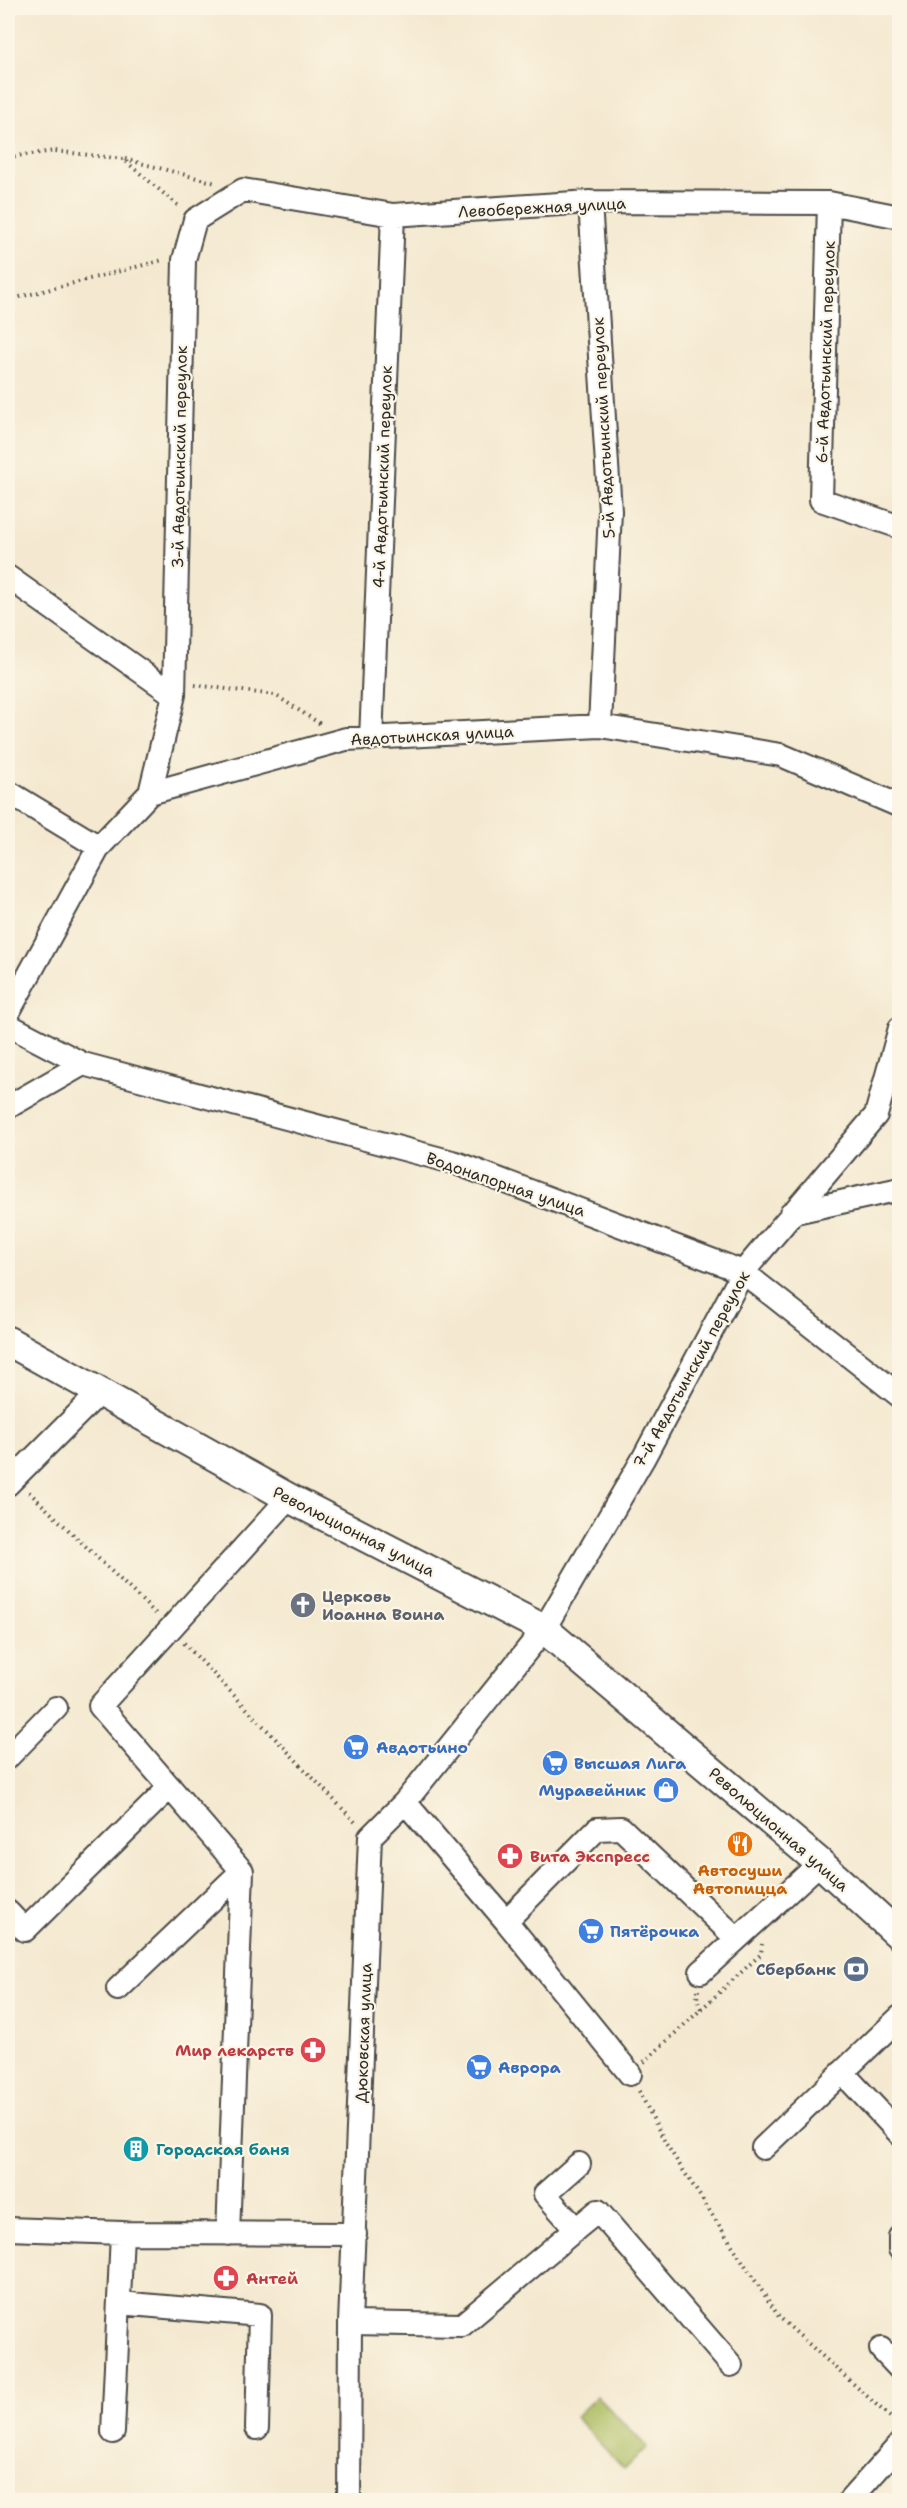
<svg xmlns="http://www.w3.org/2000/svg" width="907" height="2508" font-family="'Shantell Sans',sans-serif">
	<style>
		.green { fill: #abbc60; stroke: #6b7446; stroke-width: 1.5 }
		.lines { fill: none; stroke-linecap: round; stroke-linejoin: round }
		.minor-casing { stroke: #494844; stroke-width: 26 }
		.major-casing { stroke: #494844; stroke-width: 32 }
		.path { stroke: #494844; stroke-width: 4; stroke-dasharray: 1.5 4.5; stroke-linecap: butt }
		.minor { stroke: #fff; stroke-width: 22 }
		.major { stroke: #fff; stroke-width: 28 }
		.labels { text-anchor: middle; stroke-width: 4.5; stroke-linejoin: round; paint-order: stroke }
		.street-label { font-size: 16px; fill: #2b2b2b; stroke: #fcf5e5 }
		.worship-label { font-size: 16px; font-weight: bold; fill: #5b616d; stroke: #fcf5e5; text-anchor: start }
		.shop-label { font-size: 16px; font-weight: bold; fill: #366cbe; stroke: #fcf5e5; text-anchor: start }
		.health-label { font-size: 16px; font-weight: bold; fill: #be3a42; stroke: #fcf5e5; text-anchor: start }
		.food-label { font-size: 16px; font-weight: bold; fill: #c56008; stroke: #fcf5e5 }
		.service-label { font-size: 16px; font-weight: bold; fill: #4e5e75; stroke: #fcf5e5; text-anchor: end }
		.culture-label { font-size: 16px; font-weight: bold; fill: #0d838f; stroke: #fcf5e5; text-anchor: start }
	</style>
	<rect width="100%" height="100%" fill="#fcf5e5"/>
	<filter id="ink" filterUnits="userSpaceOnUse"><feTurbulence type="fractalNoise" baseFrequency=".0167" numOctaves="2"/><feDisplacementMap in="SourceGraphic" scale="12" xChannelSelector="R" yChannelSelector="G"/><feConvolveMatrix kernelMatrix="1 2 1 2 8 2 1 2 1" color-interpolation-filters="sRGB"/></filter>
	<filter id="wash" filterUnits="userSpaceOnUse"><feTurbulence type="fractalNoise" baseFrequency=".008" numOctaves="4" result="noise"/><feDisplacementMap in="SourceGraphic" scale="24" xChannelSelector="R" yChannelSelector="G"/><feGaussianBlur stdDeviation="1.35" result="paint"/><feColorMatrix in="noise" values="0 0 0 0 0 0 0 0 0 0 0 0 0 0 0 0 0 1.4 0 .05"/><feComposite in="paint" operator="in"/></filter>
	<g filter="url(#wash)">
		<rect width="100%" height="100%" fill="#f4e9d0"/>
		<path class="green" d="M597,2396l50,51 -23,22 -49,-52z"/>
	</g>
	<g filter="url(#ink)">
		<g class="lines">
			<defs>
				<path id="minor" d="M590,202l20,309 -10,215
					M829,203l-8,297 79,27
					M8,577l166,118
					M371,739l22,-524
					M8,792l91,55
					M150,793l24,-98 10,-435 11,-40 48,-30 150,25 197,-13 239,1 71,14
					M8,1013l91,-166 51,-54 196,-54 254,-13 181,29 119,51
					M8,1025l75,39 373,99 287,109 157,124
					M8,1107l75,-43
					M791,1213l109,-24
					M8,1484l92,-92
					M8,1757l48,-49
					M405,1802l101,119 124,153
					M8,1912l17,18 145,-143
					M506,1921l91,-92 24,-1 116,111
					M701,1972l119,-109
					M118,1989l124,-118
					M842,2072l58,62
					M763,2148l137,-131
					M8,2229l114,4 233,1
					M576,2229l22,-18 133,154
					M228,2234l14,-363 -142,-165 189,-208
					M900,2237v12
					M119,2303l141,12 -3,113
					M350,2323l112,2 114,-96 -31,-35 34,-30
					M881,2349l19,20
					M113,2432l9,-199
					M349,2500l1,-177 20,-486 35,-35 139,-173 99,-170 100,-187 133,-157 24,-87
					M850,2500l50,-56"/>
				<path id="major" d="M8,1341l281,157 255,131 276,234 80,73"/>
			</defs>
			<use href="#minor" class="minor-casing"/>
			<use href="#major" class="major-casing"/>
			<path class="path" d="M8,157l47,-6 68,8 58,49
				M125,159l91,24
				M8,300l155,-40
				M195,685l80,10 47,30
				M29,1492l127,122
				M184,1643l173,181
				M698,1990l-1,9 4,10
				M644,2062l117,-108 1,-10
				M639,2091l27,53 113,173 120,108"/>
			<use href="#minor" class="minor"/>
			<use href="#major" class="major"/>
		</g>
	</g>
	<defs>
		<symbol id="church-disc" viewBox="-11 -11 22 22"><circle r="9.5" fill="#6b7280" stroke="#fcf5e5"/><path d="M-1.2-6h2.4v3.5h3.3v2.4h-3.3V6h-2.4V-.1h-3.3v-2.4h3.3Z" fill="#fff"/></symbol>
		<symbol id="supermarket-disc" viewBox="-11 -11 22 22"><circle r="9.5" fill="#3f7fe0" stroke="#fcf5e5"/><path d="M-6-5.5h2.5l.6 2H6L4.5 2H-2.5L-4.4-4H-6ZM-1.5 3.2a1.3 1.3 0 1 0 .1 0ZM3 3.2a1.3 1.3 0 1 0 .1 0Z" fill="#fff"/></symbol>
		<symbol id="shop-disc" viewBox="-11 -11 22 22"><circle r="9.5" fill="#3f7fe0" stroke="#fcf5e5"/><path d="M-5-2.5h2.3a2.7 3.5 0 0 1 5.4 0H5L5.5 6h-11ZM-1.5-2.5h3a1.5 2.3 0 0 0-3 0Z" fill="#fff"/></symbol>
		<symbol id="restaurant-disc" viewBox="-11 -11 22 22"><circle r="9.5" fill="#e8710a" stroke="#fcf5e5"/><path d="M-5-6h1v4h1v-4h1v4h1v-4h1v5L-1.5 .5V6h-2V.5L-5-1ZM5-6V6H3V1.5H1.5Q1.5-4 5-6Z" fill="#fff"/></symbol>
		<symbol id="pharmacy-disc" viewBox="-11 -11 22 22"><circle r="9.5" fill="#e0444e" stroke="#fcf5e5"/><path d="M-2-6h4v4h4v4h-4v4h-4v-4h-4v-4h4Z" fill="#fff"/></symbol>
		<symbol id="bank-disc" viewBox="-11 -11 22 22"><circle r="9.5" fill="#5c6f8a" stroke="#fcf5e5"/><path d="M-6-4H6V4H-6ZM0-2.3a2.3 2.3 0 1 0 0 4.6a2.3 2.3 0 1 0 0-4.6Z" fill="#fff"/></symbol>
		<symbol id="building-disc" viewBox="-11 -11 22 22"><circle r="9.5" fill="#0f9aa8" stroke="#fcf5e5"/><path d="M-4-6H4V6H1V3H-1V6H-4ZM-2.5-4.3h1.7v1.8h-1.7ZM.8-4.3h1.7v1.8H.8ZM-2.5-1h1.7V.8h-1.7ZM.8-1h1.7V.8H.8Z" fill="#fff"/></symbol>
	</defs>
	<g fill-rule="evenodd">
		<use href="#church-disc" x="288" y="1590" width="30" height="30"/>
		<use href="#supermarket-disc" x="341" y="1732" width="30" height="30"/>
		<use href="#supermarket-disc" x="540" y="1748" width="30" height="30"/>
		<use href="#shop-disc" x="651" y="1775" width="30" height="30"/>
		<use href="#restaurant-disc" x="725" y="1829" width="30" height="30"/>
		<use href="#pharmacy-disc" x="495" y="1841" width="30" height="30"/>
		<use href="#supermarket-disc" x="576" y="1916" width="30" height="30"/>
		<use href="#bank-disc" x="841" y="1954" width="30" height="30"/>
		<use href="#pharmacy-disc" x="298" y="2035" width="30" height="30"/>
		<use href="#supermarket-disc" x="464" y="2052" width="30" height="30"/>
		<use href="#building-disc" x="121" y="2134" width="30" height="30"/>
		<use href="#pharmacy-disc" x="211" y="2263" width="30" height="30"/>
	</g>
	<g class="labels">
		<g class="street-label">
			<text transform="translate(542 207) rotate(-3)" y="6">Левобережная улица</text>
			<text transform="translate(825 352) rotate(-88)" y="6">6-й Авдотьинский переулок</text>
			<text transform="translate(603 428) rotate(-93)" y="6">5-й Авдотьинский переулок</text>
			<text transform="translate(179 457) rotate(-89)" y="6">3-й Авдотьинский переулок</text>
			<text transform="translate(382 477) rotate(-88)" y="6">4-й Авдотьинский переулок</text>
			<text transform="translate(432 735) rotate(-3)" y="6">Авдотьинская улица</text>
			<text transform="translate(506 1184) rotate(19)" y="6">Водонапорная улица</text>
			<text transform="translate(691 1369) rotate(-61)" y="6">7-й Авдотьинский переулок</text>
			<text transform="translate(354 1531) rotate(27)" y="6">Революционная улица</text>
			<text transform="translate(779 1829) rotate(41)" y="6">Революционная улица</text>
			<text transform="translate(363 2033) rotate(-88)" y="6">Дюковская улица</text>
		</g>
		<g class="worship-label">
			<text x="322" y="1602">Церковь<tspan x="322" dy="18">Иоанна Воина</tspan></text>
		</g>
		<g class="shop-label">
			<text x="376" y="1753">Авдотьино</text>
			<text x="574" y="1769">Высшая Лига</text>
			<text x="646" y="1796" text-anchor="end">Муравейник</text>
			<text x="610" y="1937">Пятёрочка</text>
			<text x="498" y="2073">Аврора</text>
		</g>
		<g class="health-label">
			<text x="530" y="1862">Вита Экспресс</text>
			<text x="294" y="2056" text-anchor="end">Мир лекарств</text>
			<text x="246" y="2284">Антей</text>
		</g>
		<g class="food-label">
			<text x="740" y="1876">Автосуши<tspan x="740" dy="18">Автопицца</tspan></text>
		</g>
		<g class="service-label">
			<text x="836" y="1975">Сбербанк</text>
		</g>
		<g class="culture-label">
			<text x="156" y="2155">Городская баня</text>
		</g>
	</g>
	<rect width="907" height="2508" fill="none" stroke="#fcf5e5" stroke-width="30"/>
</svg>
